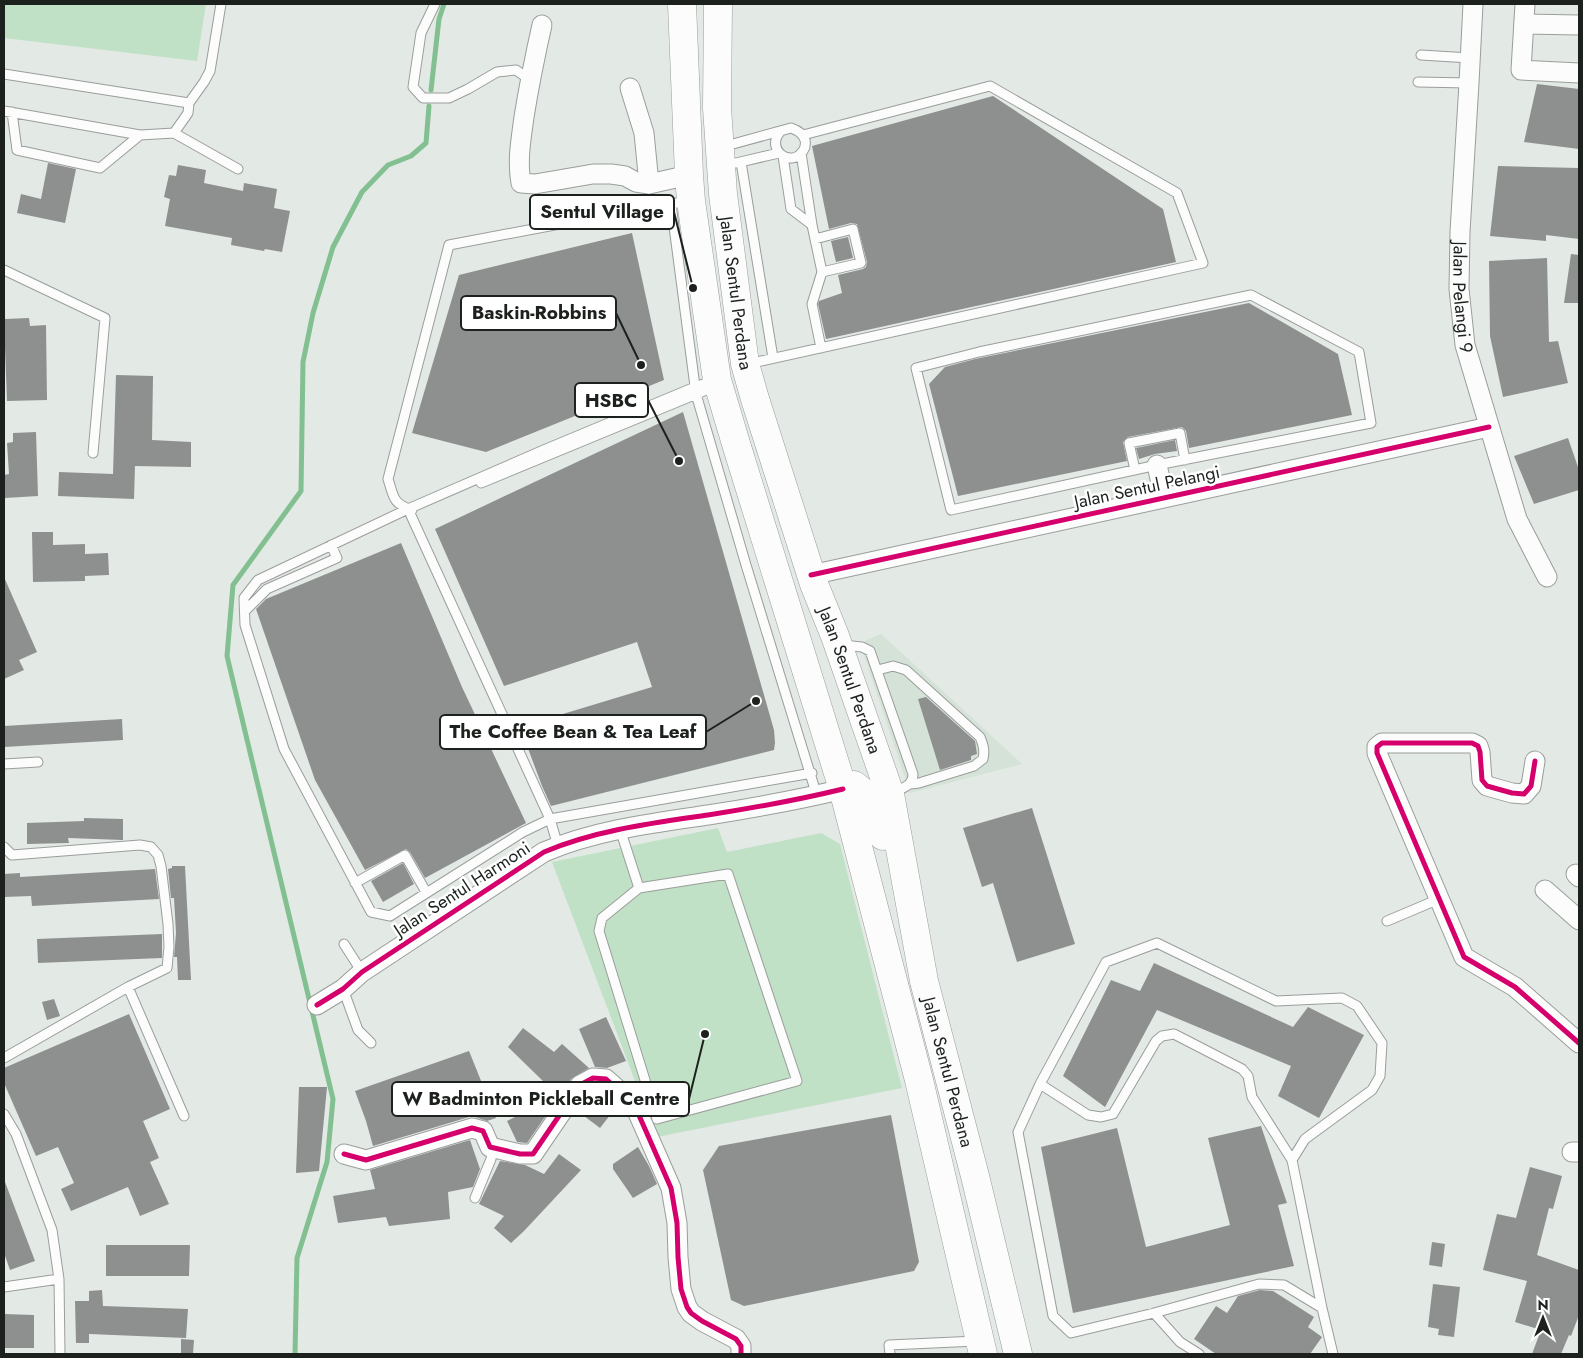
<svg xmlns="http://www.w3.org/2000/svg" width="1583" height="1358" font-family="Jost,sans-serif">
	<style>
		.built { fill: #d5e2d7 }
		.green { fill: #c1e1c7 }
		.lines { fill: none; stroke-linecap: round; stroke-linejoin: round }
		.stream { stroke: #82bf91; stroke-width: 5 }
		.building { fill: #8e9090 }
		.service-casing { stroke: #9a9e9a; stroke-width: 11 }
		.minor-casing { stroke: #9a9e9a; stroke-width: 21 }
		.primary-casing { stroke: #9a9e9a; stroke-width: 29 }
		.service { stroke: #fbfcfb; stroke-width: 9 }
		.minor { stroke: #fbfcfb; stroke-width: 19 }
		.primary { stroke: #fbfcfb; stroke-width: 28 }
		.cycleway-casing { stroke: #fff; stroke-width: 8 }
		.cycleway { stroke: #d6006c; stroke-width: 5 }
		.labels { text-anchor: middle; stroke-width: 5; stroke-linejoin: round; paint-order: stroke }
		.street-label { font-size: 18px; fill: #1c211d; stroke: #fff }
		.leader { fill: none; stroke: #1c211d; stroke-width: 2 }
		.callout-dot { fill: #1c211d; stroke: #fff; stroke-width: 2 }
		.callout { fill: #fff; stroke: #1c211d; stroke-width: 2 }
		.callout-label { font-size: 19px; text-anchor: middle; font-weight: bold; fill: #1c211d }
	</style>
	<rect width="100%" height="100%" fill="#e3e9e4"/>
	<path class="built" d="M881,634l141,130 -112,29 -50,-150z"/>
	<path class="green" d="M4,4h202l-9,57 -193,-23z
		M718,828l9,24 94,-19 19,11 62,244 -250,50 -9,-36 -91,-240z"/>
	<g class="lines">
		<path class="stream" d="M431,90l8,-71 5,-15
			M295,1354l2,-96 30,-96 6,-63 -106,-443 6,-71 68,-94 2,-129 10,-49 20,-66 29,-55 26,-27 23,-9 15,-13 3,-37"/>
	</g>
	<path class="building" d="M1537,84l42,5v60l-55,-7z
		M993,96l170,113 13,53 -350,77 -8,-35 1,-3 23,-8 -4,-18 25,-6 3,-2 1,-5 -10,-38 -6,-1 -22,6 -17,-83z
		M48,163l28,6 -11,54 -48,-10 4,-19 20,5z
		M178,165l28,5 -2,13 39,8 1,-8 33,6 -3,19 16,3 -8,41 -17,-3 -1,2 -33,-6 1,-7 -67,-12 5,-27 -6,-2 5,-22 7,1z
		M1498,166l81,2v71l-33,-4v6l-56,-5z
		M632,233l32,147 -178,72 -74,-19 47,-158z
		M848,237l5,21 -17,4 -5,-21z
		M1571,254l8,1v48h-15z
		M1547,258l2,84 9,-1 10,42 -65,14 -13,-61 -1,-75z
		M1249,303l89,51 14,61 -163,33 -3,-17 -4,-4 -54,10 -5,5 4,19 -169,35 -29,-112 16,-17 30,-8z
		M29,318l1,8 16,-1 1,75 -40,1 -3,-79h1v-3z
		M116,375l37,1 -1,64 39,2v25l-56,-1 -1,33 -76,-3 1,-24 54,2z
		M683,412l91,318 1,13 -1,7 -223,56 -9,-20 -22,-59 132,-40 -15,-45 -133,44 -69,-157z
		M36,432l2,64 -33,2 -1,-23 5,-1 -2,-31 6,-1v-9z
		M1568,438l11,32v20l-45,14 -20,-48z
		M1175,440l2,11 -22,3 -16,5 -3,-11z
		M32,532h21v13l32,-1v10l23,-1 1,22 -24,1v5l-52,1z
		M401,543l61,144 64,136 -101,55 -15,-26 -4,-3 -41,21 -50,-90 -59,-171 10,-10z
		M4,577l33,75 -18,8 5,10 -20,9z
		M926,697l49,44 2,13 -6,2v4l-31,10 -22,-71z
		M122,719l1,21 -119,7v-21z
		M1032,808l43,136 -58,18 -24,-79 -11,4 -19,-59z
		M84,818l39,1v21l-55,-2 1,5 -42,1v-21l57,-2z
		M403,863l11,21 -31,18 -12,-21z
		M172,866h13l6,114h-13l-1,-23h-3l2,-24 -2,-35h-3l-3,-29 4,-1z
		M155,869l4,30 -127,7 -1,-10 -27,1v-23l16,-1v4z
		M162,934v24l-124,5 -1,-24z
		M1154,963l139,64 15,-20 56,28 -45,83 -41,-22 13,-30 -134,-56 -52,97 -42,-31 48,-96 29,11z
		M54,999l6,17 -13,4 -5,-18z
		M129,1014l41,95 -27,12 16,37 -9,4 19,42 -29,12 -12,-29 -57,24 -10,-22 13,-6 -16,-36 -22,9 -32,-73v-15z
		M606,1017l20,44 -19,7 -12,-1 -16,-38z
		M523,1028l31,24 8,-8 27,24 -18,11 -44,64 -10,-1 -10,-21 20,-10 -8,-13 26,-15 -37,-36z
		M469,1051l27,67 -9,3 -12,-4h-6l-96,29 -7,-25 -11,-30z
		M299,1087h28l-8,84 -23,2z
		M595,1089l6,1 17,15 -18,23 -24,-18 12,-16z
		M891,1115l28,147 -5,9 -170,35 -13,-6 -28,-130 16,-24z
		M1261,1126l26,77 -9,2 16,61 -221,47 -32,-166 76,-19 29,119 84,-22 -22,-87z
		M470,1140l10,29 -7,18 -25,5 2,27 -61,7 -3,-9 -48,6 -5,-27 42,-7 -5,-19z
		M638,1147l11,19 8,18 -24,14 -20,-29v-5z
		M559,1154l22,16 -57,61 -13,12 -17,-15 10,-12 -25,-12 21,-43 25,4 19,9z
		M1530,1167l32,9 -9,33 -4,-1 -12,47 42,15v45l-8,21 -2,-1 -8,19h-29l9,-24 -26,-8 12,-41 -44,-11 14,-56 19,4z
		M4,1182h1l30,79 -25,9 -6,-17z
		M1432,1242l13,2 -3,23 -13,-2z
		M106,1245h84l-1,31h-83z
		M1433,1284l27,3 -6,50 -16,-2 1,-6 -11,-2z
		M102,1290l1,16 85,3 -2,29 -97,-4v9h-13l-1,-42h14v-10z
		M1260,1290l13,1 41,26 -6,10 14,10 -12,17h-94l-22,-15 22,-33 11,7 11,-17z
		M4,1314l30,1v33h-30z
		M181,1339l13,1 -1,14h-12z"/>
	<g class="lines">
		<defs>
			<path id="service" d="M435,4l-14,29 -8,54 10,11h26l19,-9 29,-17 19,-2 14,10
				M1421,55l49,3
				M4,74l185,29
				M1418,82l51,1
				M4,111l136,24 34,-2 64,36
				M12,112l5,38 83,18 40,-33
				M174,133l14,-20 1,-10 15,-21 6,-11 11,-67
				M722,147l69,-19c6,2 12,5 14,12 1,4 0,8 -2,11 -12,18 -39,-2 -22,-20
				M801,153l11,72 10,47 -10,32 9,44
				M783,156l8,53 21,16
				M741,162l32,196
				M736,163l43,-10
				M671,204l25,190 50,171 71,231
				M815,239l38,-10 8,34 -39,9
				M4,270l101,48 -12,135
				M1251,295l108,57 12,71 -214,42 -206,45 -35,-142 63,-16z
				M748,364l455,-101 -26,-70 -187,-107 -187,49
				M715,380l-20,7 -149,62 -138,60 -150,71 -14,18 1,27 39,124 87,163 19,4 133,-84 27,-13 262,-46
				M1135,470l-6,-27 51,-10 5,27
				M481,483l235,-97
				M408,509l142,310 8,27
				M412,510c-20,-7 -18,-13 -24,-31l61,-234 174,-33 66,-11
				M245,611l22,-22 70,-31 -6,-13
				M843,645l19,2 8,4 43,123c0,12 -11,14 -21,19
				M878,670l15,-4 13,4 74,67c3,7 5,13 3,22l-9,7 -55,17 -9,1
				M4,764l34,-2
				M620,829l19,59
				M4,847l8,8 128,-10 11,2 7,8 3,11 7,58 1,23 -2,21 -39,19 -124,71
				M728,874l69,207 -140,38 -58,-188 3,-13 37,-30z
				M355,883l50,-28 21,37
				M1387,921l52,-22
				M344,944l18,28
				M128,987l56,129
				M343,989l15,41 13,13
				M1040,1084l48,31 13,2 12,-3 43,-73 6,-5 12,-2 68,35 6,7 4,21 40,63
				M4,1114l12,20 36,96 7,49 1,75
				M475,1198l16,-39 2,-11
				M4,1287l55,-8
				M1322,1308l-38,-23 -25,-1 -105,29 -83,20 -18,-17 -35,-184 22,-48 66,-122 51,-19 119,58 66,-3 15,8 25,37 -2,33 -8,14 -67,49 -13,21 30,148 11,46
				M1154,1313l26,29 19,12
				M890,1354l-1,-9 88,-4"/>
			<g id="minor">
				<path id="s1" d="M1473,4l-4,79 -9,149 -1,57 6,56 52,174 30,58"/>
				<path d="M1525,4l-4,66 58,3"/>
				<path d="M1524,24l55,1"/>
				<path d="M542,25c-7,31 -13,61 -18,92 -3,23 -7,43 -3,66l14,1 58,-10h18l14,2 11,6 13,2 40,-9"/>
				<path d="M630,88l14,45 5,51"/>
				<path d="M1157,465l7,32"/>
				<path d="M811,575l678,-148"/>
				<path d="M1535,761l-4,25 -7,8 -12,-1 -25,-7 -5,-6 -2,-28 -2,-6 -6,-3h-90l-5,4v6l87,204 51,30 64,56"/>
				<path d="M1576,874l3,3"/>
				<path d="M1545,890l34,30"/>
				<path d="M317,1005l26,-16 19,-17 182,-120c52,-22 109,-29 164,-37 45,-7 90,-15 135,-26"/>
				<path d="M1572,1152h7"/>
				<path d="M344,1154l22,6 106,-32 11,3 7,16 30,7h13l47,-69 13,-7 13,1 28,25 37,84 6,35 1,34 3,32 6,18 4,6 11,8 34,18 5,7v8"/>
			</g>
			<g id="primary">
				<path d="M682,4l7,171 2,26 26,179 20,67 106,342 76,291 64,274"/>
				<path id="s2" d="M718,4l-1,104 6,86 22,170 10,35 59,185 21,52 55,158 34,187 51,195 43,178"/>
				<path d="M854,785c24,18 22,24 29,51"/>
			</g>
		</defs>
		<use href="#service" class="service-casing"/>
		<use href="#minor" class="minor-casing"/>
		<use href="#primary" class="primary-casing"/>
		<use href="#service" class="service"/>
		<use href="#minor" class="minor"/>
		<use href="#primary" class="primary"/>
		<defs>
			<path id="cycleway" d="M811,575l678,-148
				M1535,761l-4,25 -7,8 -12,-1 -25,-7 -5,-6 -2,-28 -2,-6 -6,-3h-90l-5,4v6l87,204 51,30 64,56
				M317,1005l26,-16 19,-17 182,-120c52,-22 109,-29 164,-37 45,-7 90,-15 135,-26
				M344,1154l22,6 106,-32 11,3 7,16 30,7h13l47,-69 13,-7 13,1 28,25 37,84 6,35 1,34 3,32 6,18 4,6 11,8 34,18 5,7v8"/>
		</defs>
		<use href="#cycleway" class="cycleway-casing"/>
		<use href="#cycleway" class="cycleway"/>
	</g>
	<g class="labels">
		<g class="street-label">
			<text dy="6" stroke="none"><textPath href="#s2" startOffset="290">Jalan Sentul Perdana</textPath></text>
			<text dy="6" stroke="none"><textPath href="#s1" startOffset="294">Jalan Pelangi 9</textPath></text>
			<text transform="translate(1147 487) rotate(-12)" y="6">Jalan Sentul Pelangi</text>
			<text dy="6" stroke="none"><textPath href="#s2" startOffset="695">Jalan Sentul Perdana</textPath></text>
			<text transform="translate(462 889) rotate(-33)" y="6">Jalan Sentul Harmoni</text>
			<text dy="6" stroke="none"><textPath href="#s2" startOffset="1100">Jalan Sentul Perdana</textPath></text>
		</g>
	</g>
	<path class="leader" d="M693 288L674 212M641 365L616 313M679 461L648 400M756 701L706 732M705 1034L689 1099"/>
	<g class="callout-dot">
		<circle cx="693" cy="288" r="5"/>
		<circle cx="641" cy="365" r="5"/>
		<circle cx="679" cy="461" r="5"/>
		<circle cx="756" cy="701" r="5"/>
		<circle cx="705" cy="1034" r="5"/>
	</g>
	<g class="callout">
		<rect x="530" y="195" width="144" height="34" rx="5"/>
		<rect x="461" y="296" width="155" height="34" rx="5"/>
		<rect x="575" y="383" width="73" height="34" rx="5"/>
		<rect x="440" y="715" width="266" height="34" rx="5"/>
		<rect x="392" y="1082" width="297" height="34" rx="5"/>
	</g>
	<g class="callout-label">
		<text x="602" y="218">Sentul Village</text>
		<text x="539" y="319">Baskin-Robbins</text>
		<text x="611" y="407">HSBC</text>
		<text x="573" y="738">The Coffee Bean &amp; Tea Leaf</text>
		<text x="541" y="1105">W Badminton Pickleball Centre</text>
	</g>
	<rect width="1583" height="1358" fill="none" stroke="#1c211d" stroke-width="10"/>
	<g transform="translate(1543 1318)" stroke="#ffffff" stroke-width="4" paint-order="stroke">
	<path d="M0-4L9 19L0 12L-9 19Z" fill="#1c211d"/>
	<text y="-8" font-size="14" font-weight="bold" text-anchor="middle" fill="#1c211d">N</text>
	</g>
</svg>
